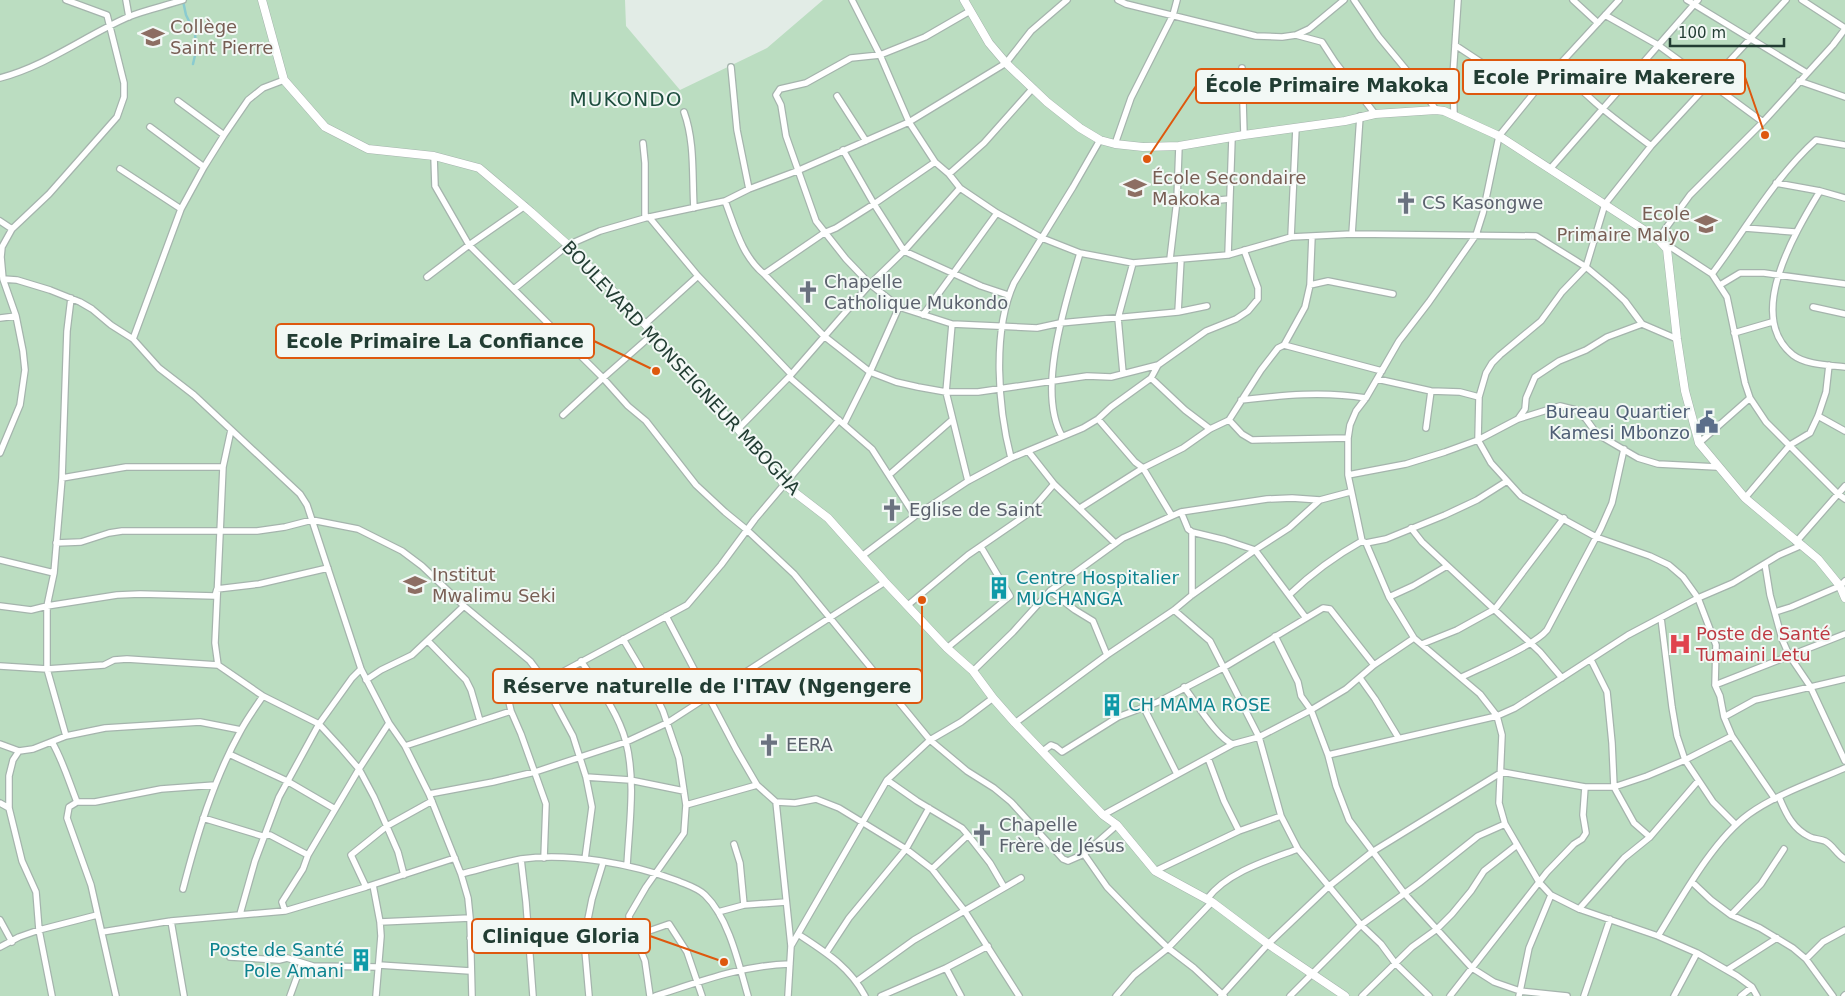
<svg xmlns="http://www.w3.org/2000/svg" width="1845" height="996" font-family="'DejaVu Sans',sans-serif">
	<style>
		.green { fill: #bbddc1 }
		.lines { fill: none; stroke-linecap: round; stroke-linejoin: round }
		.stream { stroke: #8acbd0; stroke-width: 2.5 }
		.minor-casing { stroke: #a5b4ad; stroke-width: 8 }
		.tertiary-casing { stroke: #a5b4ad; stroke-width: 9 }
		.minor { stroke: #fff; stroke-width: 5.5 }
		.tertiary { stroke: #fff; stroke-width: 8 }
		.labels { text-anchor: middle; stroke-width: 4; stroke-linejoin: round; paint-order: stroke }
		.education-label { font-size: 18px; fill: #785e54; stroke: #f2f8f5; text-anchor: start }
		.worship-label { font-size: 18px; fill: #5b616d; stroke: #f2f8f5; text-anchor: start }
		.street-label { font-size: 18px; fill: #223d33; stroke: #f2f8f5 }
		.service-label { font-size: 18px; fill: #4e5e75; stroke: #f2f8f5; text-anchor: end }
		.culture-label { font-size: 18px; fill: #0d838f; stroke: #f2f8f5; text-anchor: start }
		.health-label { font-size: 18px; fill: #be3a42; stroke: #f2f8f5; text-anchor: start }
		.quarter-label { font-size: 20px; letter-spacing: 1px; fill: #1e4e3f; stroke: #f2f8f5 }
		.leader { fill: none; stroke: #de580e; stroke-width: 2 }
		.callout-dot { fill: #de580e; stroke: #f2f8f5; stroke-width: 2 }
		.callout { fill: #f2f8f5; stroke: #de580e; stroke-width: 2 }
		.callout-label { font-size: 19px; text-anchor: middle; font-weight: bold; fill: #223d33 }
	</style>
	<rect width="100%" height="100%" fill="#e2ece6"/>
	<path class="green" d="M0,0h625l1,26 54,64 87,-42 56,-48h1022v996h-1845z"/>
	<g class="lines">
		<path class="stream" d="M183,1l3,14 9,18 1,18 -3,13"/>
		<defs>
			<path id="minor" d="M126,0l3,17
				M852,0l28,55 29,67 26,40 14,12 11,14 37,25 45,25 38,15 53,10 95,-8 63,-18 61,-3 184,2 50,31 24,20 15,14 17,23 35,15
				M1118,0l8,4 130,32 26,1 14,-2 13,-6 35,-29
				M1354,0l25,37 39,47 18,26
				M1573,0l25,23
				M1619,0l-82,89 -38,47 -16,77 -7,22 -47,67 -30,39 -33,57 -10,13 -6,14 -2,13v37l14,66 4,2 23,54 25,41 66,56 17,22 5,19 -3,68 6,21 34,58 12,13 28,14 79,27 39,17 40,23 15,11 5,9
				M1687,0l120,73
				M1802,0l43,28
				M970,11l-45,26 -45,18 -29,3 -45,25 -26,6 -4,6 5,10 5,31 30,85 30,38 24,25 29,23 53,17 85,4 23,-5 118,-11 29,-6
				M1605,15l53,30 105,77
				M1296,35l26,7 13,20 40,52
				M1455,45l47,31 35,13
				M1559,64c25,34 59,57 92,82
				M731,67l6,63 12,59
				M1242,68l2,67
				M0,78c46,-12 85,-42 128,-61 17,-7 37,-11 55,-17
				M1799,81l46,16
				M837,96l29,45
				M178,101l46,34
				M684,112c11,30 8,64 10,96
				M1454,115l-1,-39 5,-76
				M150,127l54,40
				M643,143l2,20v55
				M1115,144l16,-46 42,-83 4,-15
				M843,150l31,54 30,47 77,35 27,9
				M434,156l1,30 34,59 134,133 50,-44
				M120,169l61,40
				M1550,169l148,-169
				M949,174l35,-31 49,-55
				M1776,183l44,8 25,7
				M1820,191c-24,40 -76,125 -27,164 13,10 36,10 52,12
				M1177,200l33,1 19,-2
				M725,201c10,26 17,55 39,73l60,62 46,36 26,10 22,5 28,5h32l109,-16 24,1 47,-12
				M649,217l49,59 93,98
				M0,221l12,8
				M1745,228l50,4
				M1352,234l8,-118
				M1291,237l5,-109
				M1658,239l32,-44 73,-73 70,-77 12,-16
				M1666,244l46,30 15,23 18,86 5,15 16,24 72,72 7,5
				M1228,255l4,-117
				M1170,259l7,-59 2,-54
				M764,274l60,-41 12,-5 38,-24 61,-42
				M1712,274c34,-45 62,-96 104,-134l29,5
				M427,277l42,-32 56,-39
				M3,279l14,1 33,10 30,12 12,7 19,16 22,14 26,29 35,27 106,99 7,11 54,164 28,54 16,23 24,48 32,80 7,24 2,20 2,78
				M1310,285l18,-4 65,13
				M1720,285l20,-12h24l81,11
				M514,289l54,-44 32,-14 45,-13 80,-17 24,-12 48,-18 112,-49 97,-59 25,-32 36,-31
				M1813,307l32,7
				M1178,312l3,-53
				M923,315l74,-102
				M0,318l16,-2
				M645,324l53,-48
				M952,324l-6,68 22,89
				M1734,333l38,-11
				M133,339l48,-130 23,-42 20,-32 24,-35 15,-12 21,-8
				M1284,345l98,26
				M1123,373l-5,-55 15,-55
				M789,377l83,72 43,67
				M1151,378l34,32 25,19
				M1377,379l54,12 29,1 19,5 -1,43 13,23 30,33 75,41 54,19 19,9 14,12 15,21 18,47 -1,40 5,11 4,21
				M1479,397l7,-24 6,-10 8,-8 41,-34 21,-29 24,-25 19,-63 46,-58 135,-146
				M1241,400c43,-5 82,-9 125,-2
				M563,415l40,-37 25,28 18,15 50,64 29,27 22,18 47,44 136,166 37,31 27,17 17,14 52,57 5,2 16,-7 33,-29
				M1818,416l27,15
				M1098,419l37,43 8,6 29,48
				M1518,419l7,-10 1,-11 9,-21 24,-16 27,-11 21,-13 35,-13
				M1229,420l13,14 10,6 96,-2
				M844,424l26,-52 29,-65
				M1426,428l5,-37
				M738,429l51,-52 81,-93 34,-33 56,-63
				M231,430l-8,37 -8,176 3,22 45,31 56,28 22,24 18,21 15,28 24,55 6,23
				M1062,436c-26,-45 4,-135 18,-183
				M1699,443l51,-45
				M1028,451l26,33 61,59
				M0,453l20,-48 5,-35 -2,-19 -7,-35 -13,-37 -2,-22 1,-10 10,-18 37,-35 68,-77 7,-20v-14l-17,-68 -41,-15
				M1011,458c-13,-50 -19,-127 3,-175l59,-96 27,-47
				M889,475l63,-55
				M1348,475l58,-11 39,-12 33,-12 40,-21 42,-13 16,4 10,9 11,15 41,24 20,6 59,3
				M62,478l64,-11h97
				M1745,498l45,-53 20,-12 8,-17 8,-24 3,-27
				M1080,508l63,-40 40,-20 27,-19 19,-9 32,-50 17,-22 6,-3 21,-38 5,-22 2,-49
				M1181,512l7,17 4,3v63
				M1411,528l11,14 118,110 22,26
				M1192,532l33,8 30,10 51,68
				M1796,542l49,-56
				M56,543l25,-1 28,-9 13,-2h135l28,-4 27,-7 46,9 44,22 20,15 42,40 66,55 9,12 34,63 13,41 6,30 -7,52
				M1366,543l20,-4 59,-24 32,-15 30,-19
				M862,556l53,-40 53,-35 43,-23 72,-30 15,-9 13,-12 40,-29 7,-13 48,-34 30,-12 12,-8 10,-12v-11l-14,-38
				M0,560l54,13
				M1765,564l5,31 12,44 7,16 21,31 35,75
				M1050,591l25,19 18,11 14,34
				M1289,595c22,-21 46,-39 73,-54
				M1389,597l24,-11 34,-20
				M908,605l60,-50 61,-42 25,-29
				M0,606l31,4 16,-4 70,-11 23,-1 75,2 2,-7 42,-5 69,-16
				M1174,610l36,31 49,96 22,79 17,33 63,76 20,19 14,19 34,33
				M1775,612l16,-5 49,-21 5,-5
				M666,616l70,133 21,36 19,17 15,144 -3,50
				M1661,618l11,89 5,29 8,24 28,42 23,23
				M1275,636l23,46 3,14 10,14 17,45 8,31 13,34 55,73 68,75 22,14 26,9 47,5
				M623,639l28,47 12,25 16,47 7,47 -2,28 -38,54 -17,29 1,8 15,37 5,35
				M428,641l38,39 5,10 9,31
				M1422,644l35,-14 38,-21 69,-91
				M947,648l63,-52 -29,-49
				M1591,660l16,32 5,51 2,44 20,36 16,14
				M581,661c17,25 37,51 45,81 10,39 3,84 1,124
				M0,666l47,3 57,-4 10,-5 13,-1 91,6
				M973,671l40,-39 37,-41 73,-53 58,-26 86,-13 25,-1 28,2
				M1462,677c20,-10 72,-31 85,-47l54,-102 11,-25 12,-54
				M1360,678l15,21 23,38
				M366,680l15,-10 31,-15 52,-49
				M1715,685l130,-51
				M1184,687c11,14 34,52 49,57
				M1144,708l33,66
				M1015,723l92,-68 67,-45 18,-15 63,-45 34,-22 31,-28 30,-8
				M66,736l-19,-67v-63l7,-33 8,-95 5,-147 4,-33
				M52,742c11,19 17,40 25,60
				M0,744l19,7 14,-2 33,-13 39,-8 95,-6 41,8
				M405,746l106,-35
				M19,751l-6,9 -4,16v32l13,53 14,31 3,38 13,66
				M1043,751l8,-6 5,2 6,5 56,-35 40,-15 65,-34 100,-60 7,1 44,56
				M229,754l58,27 48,28
				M1328,755l169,-39 18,-8 113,-73 70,-37 35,-15 46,-28 23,-10
				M1208,758l16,43 15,30
				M586,777l44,3 54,11
				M887,780l30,21 45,27 6,7 22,28 14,24
				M429,794l64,-12 42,-10 91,-30 41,-19 218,-141
				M1779,797c7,17 14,32 31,40 4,2 10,2 15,4 8,4 12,14 20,18
				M1775,799l-43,-63 -8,-19 31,-17 90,-21
				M776,802l19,1 21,-4 23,9 67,41 26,20 32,41 55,86
				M0,803l9,5
				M686,805l71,-20
				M1103,815l130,-71 26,-7 52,-27 35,-21 28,-24 40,-27
				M203,818l59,18 8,-1 38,20
				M734,844l6,19 4,42
				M1084,854l23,33 32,33 29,28 26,20 30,28
				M544,858l2,-54 -25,-70 -10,-23 -2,-9 3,-4 32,-16 143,-77 34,-40 34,-46 84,-99
				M521,859l5,43 7,94
				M932,869l36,-34
				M1155,871l84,-40 42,-15
				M461,874c20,-5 40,-11 60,-15 48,-7 112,5 157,22 9,4 20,7 27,14 24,23 34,70 43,101
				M1692,882l19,18 20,15 29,13 33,20 13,11 27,37
				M373,885l7,37 1,14 -5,60
				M366,887l-15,-32 36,-29 45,-25
				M183,889c14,-54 30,-108 57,-157 6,-12 15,-24 23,-36
				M1207,899c20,-27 61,-39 91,-50
				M1579,909l45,-51 26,-21 48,-56
				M285,911l-3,-9 21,-33 5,-14 51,-86 30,-46
				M718,912l26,-7 42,-3
				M240,914l15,-53 24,-64 40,-73 33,-46 9,-9
				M1731,915l30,-31 23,-35
				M0,920l12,22
				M171,921l13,75
				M380,922l90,-4
				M102,932l69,-11 114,-10 81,-24 89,-29
				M798,934c27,18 51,32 67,62
				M1658,936c23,-37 55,-96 91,-122 28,-20 64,-32 96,-46
				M470,938l114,1 50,-8 12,1 23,-8 18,28 15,44
				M791,946l96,-166 43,-40 31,-18 32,-24
				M0,947l19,-10 20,-7 58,-15
				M826,953l23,-35 57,-69 23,-41
				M230,957l49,3 8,-2 26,8 65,1
				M1806,959l17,-17 22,-12
				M379,965l91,6
				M946,968l15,28
				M1727,970l50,-32
				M857,981l57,-41 107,-62
				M116,996l-25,-111 -24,-67 2,-11 8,-5h18l66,-13 54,-4
				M290,996l12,-33
				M589,996l-5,-57 8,-40 11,-36
				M655,996c44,-14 88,-31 135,-32
				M881,996l65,-28 42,-22
				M1116,996l18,-21 34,-27 44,-46
				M1221,996l47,-52 60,-57 44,-35 130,-80 83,15h29l33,-11 38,-16 47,-24
				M1290,996l71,-71 58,-42 59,-47 27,-12
				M1362,996l50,-49 25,-18 15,-15 19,-23 13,-20 33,-26
				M1450,996l97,-124 27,-28 8,-5 4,-6 -3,-18 2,-28
				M1519,996l10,-48 22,-53
				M1584,996l26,-77
				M1674,996l23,-43
				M1741,996l11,-9
				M1844,996l1,-1"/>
			<path id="tertiary" d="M262,0l22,80 41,47 43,22 66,7 45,12 52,44 37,33 77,79 36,42 57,63 47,56 43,33 57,64 62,66 26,23 20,27 22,25 88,92 14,10 38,46 57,31 56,42 77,52
				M964,0l25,43 17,20 41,39 33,26 20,12 15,4 28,3 36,-1 65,-11 101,-14 30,-7 61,-4 8,1 55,25 159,103 9,10 10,90 8,52 14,52 46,55 73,61 22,27 5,12"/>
		</defs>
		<use href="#minor" class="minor-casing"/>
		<use href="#tertiary" class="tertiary-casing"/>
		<use href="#minor" class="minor"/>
		<use href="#tertiary" class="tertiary"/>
	</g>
	<defs>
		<symbol id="school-bare" viewBox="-9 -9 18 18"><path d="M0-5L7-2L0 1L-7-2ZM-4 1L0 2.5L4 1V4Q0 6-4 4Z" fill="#8d6e63" stroke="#f2f8f5" stroke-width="2.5" paint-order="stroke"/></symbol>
		<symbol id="church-bare" viewBox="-9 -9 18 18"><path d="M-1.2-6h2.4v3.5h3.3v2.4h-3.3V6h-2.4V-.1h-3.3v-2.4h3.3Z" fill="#6b7280" stroke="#f2f8f5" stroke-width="2.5" paint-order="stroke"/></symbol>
		<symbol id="civic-bare" viewBox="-9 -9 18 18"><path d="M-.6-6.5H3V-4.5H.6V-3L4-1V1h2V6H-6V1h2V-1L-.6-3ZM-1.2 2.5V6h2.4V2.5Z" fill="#5c6f8a" stroke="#f2f8f5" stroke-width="2.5" paint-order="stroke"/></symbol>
		<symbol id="building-bare" viewBox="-9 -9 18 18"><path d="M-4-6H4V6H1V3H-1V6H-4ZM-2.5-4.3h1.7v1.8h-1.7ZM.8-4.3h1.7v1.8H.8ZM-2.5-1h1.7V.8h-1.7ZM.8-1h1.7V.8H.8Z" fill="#0f9aa8" stroke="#f2f8f5" stroke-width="2.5" paint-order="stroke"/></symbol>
		<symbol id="hospital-bare" viewBox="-9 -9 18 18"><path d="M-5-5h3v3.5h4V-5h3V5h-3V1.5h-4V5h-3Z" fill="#e0444e" stroke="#f2f8f5" stroke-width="2.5" paint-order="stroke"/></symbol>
	</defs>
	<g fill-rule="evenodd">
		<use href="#school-bare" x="137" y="21" width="32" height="32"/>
		<use href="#school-bare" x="1119" y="172" width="32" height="32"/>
		<use href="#church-bare" x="1390" y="187" width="32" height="32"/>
		<use href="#school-bare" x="1690" y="208" width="32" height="32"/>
		<use href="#church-bare" x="792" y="276" width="32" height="32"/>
		<use href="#civic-bare" x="1691" y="406" width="32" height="32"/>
		<use href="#church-bare" x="876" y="494" width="32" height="32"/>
		<use href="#school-bare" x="399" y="569" width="32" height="32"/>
		<use href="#building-bare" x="983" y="572" width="32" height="32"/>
		<use href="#hospital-bare" x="1664" y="628" width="32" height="32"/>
		<use href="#building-bare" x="1096" y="689" width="32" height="32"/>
		<use href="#church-bare" x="753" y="729" width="32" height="32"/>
		<use href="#church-bare" x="966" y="819" width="32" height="32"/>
		<use href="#building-bare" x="345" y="944" width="32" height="32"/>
	</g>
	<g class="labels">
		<g class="education-label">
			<text x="170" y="33">Collège<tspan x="170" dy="21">Saint Pierre</tspan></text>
			<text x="1152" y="184">École Secondaire<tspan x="1152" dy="21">Makoka</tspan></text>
			<text x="1690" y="220" text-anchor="end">Ecole<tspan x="1690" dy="21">Primaire Malyo</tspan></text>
			<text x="432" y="581">Institut<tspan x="432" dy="21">Mwalimu Seki</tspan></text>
		</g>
		<g class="worship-label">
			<text x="1422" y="209">CS Kasongwe</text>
			<text x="824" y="288">Chapelle<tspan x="824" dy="21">Catholique Mukondo</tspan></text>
			<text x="909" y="516">Eglise de Saint</text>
			<text x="786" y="751">EERA</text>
			<text x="999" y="831">Chapelle<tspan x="999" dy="21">Frère de Jésus</tspan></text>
		</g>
		<g class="street-label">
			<text transform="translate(681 368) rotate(47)" y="6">BOULEVARD MONSEIGNEUR MBOGHA</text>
		</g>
		<g class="service-label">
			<text x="1690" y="418">Bureau Quartier<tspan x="1690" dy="21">Kamesi Mbonzo</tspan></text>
		</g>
		<g class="culture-label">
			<text x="1016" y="584">Centre Hospitalier<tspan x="1016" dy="21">MUCHANGA</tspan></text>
			<text x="1128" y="711">CH MAMA ROSE</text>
			<text x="344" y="956" text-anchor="end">Poste de Santé<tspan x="344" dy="21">Pole Amani</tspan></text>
		</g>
		<g class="health-label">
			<text x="1696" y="640">Poste de Santé<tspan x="1696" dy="21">Tumaini Letu</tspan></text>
		</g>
		<g class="quarter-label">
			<text x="626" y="106">MUKONDO</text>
		</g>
	</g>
	<path class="leader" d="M1765 135L1745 77M1147 159L1196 86M656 371L594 341M922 600L922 686M724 962L650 936"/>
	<g class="callout-dot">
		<circle cx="1765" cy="135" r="5"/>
		<circle cx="1147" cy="159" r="5"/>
		<circle cx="656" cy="371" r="5"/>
		<circle cx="922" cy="600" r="5"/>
		<circle cx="724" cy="962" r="5"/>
	</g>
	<g class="callout">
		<rect x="1463" y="60" width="282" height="34" rx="5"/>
		<rect x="1196" y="69" width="263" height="34" rx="5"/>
		<rect x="276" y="324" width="318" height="34" rx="5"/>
		<rect x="493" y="669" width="429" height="34" rx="5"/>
		<rect x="472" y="919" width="178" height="34" rx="5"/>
	</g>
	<g class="callout-label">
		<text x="1604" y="84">Ecole Primaire Makerere</text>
		<text x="1327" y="92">École Primaire Makoka</text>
		<text x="435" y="348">Ecole Primaire La Confiance</text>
		<text x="707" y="693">Réserve naturelle de l'ITAV (Ngengere</text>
		<text x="561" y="943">Clinique Gloria</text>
	</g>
	<path d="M1670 38v8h114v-8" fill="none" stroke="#223d33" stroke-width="2.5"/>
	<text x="1678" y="38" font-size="15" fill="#223d33" stroke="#f2f8f5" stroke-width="4" paint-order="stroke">100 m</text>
</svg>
